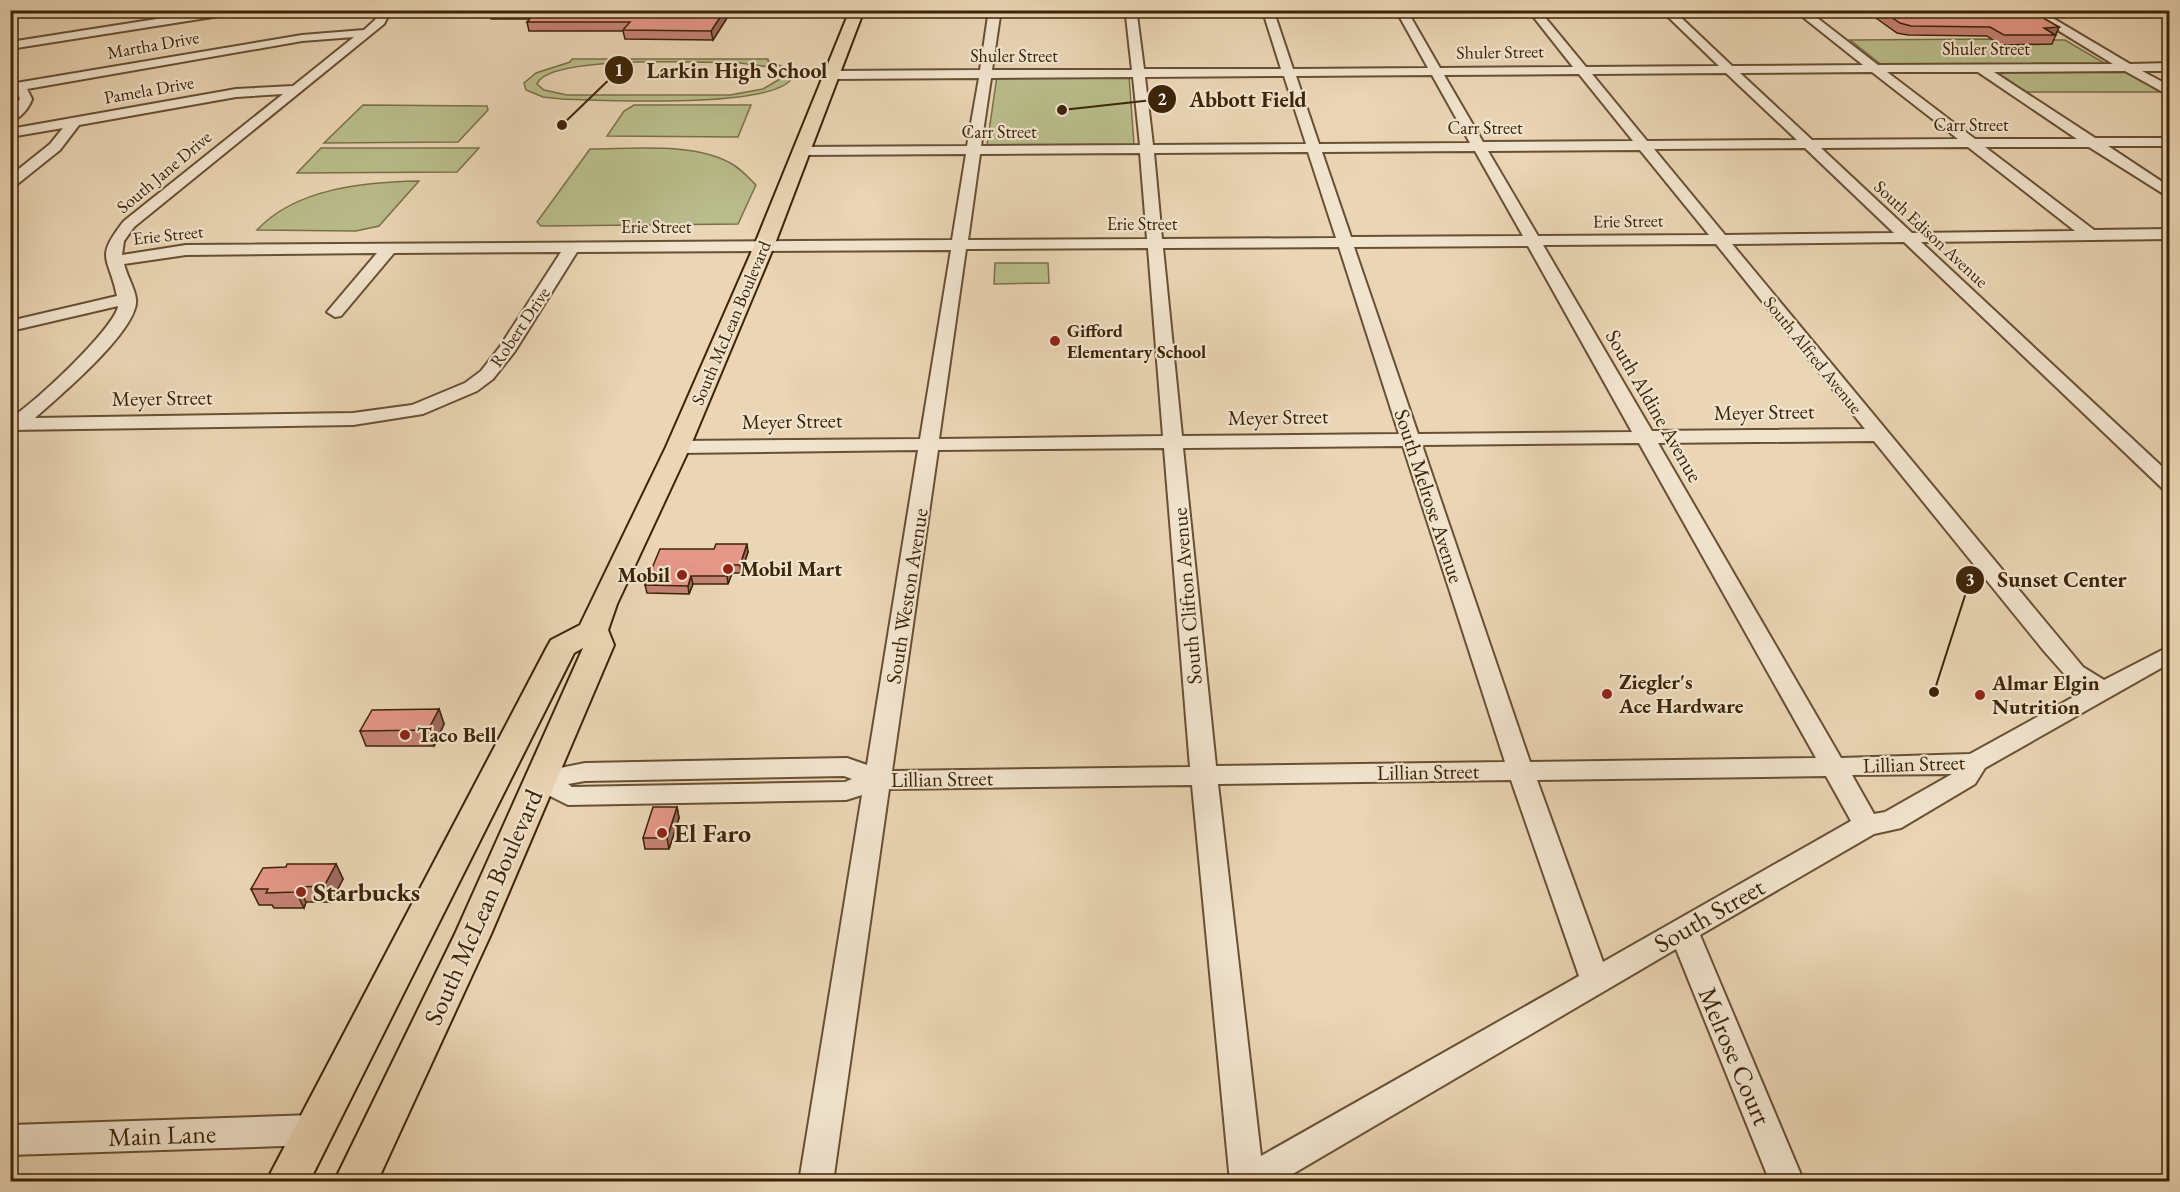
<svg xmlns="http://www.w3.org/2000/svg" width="2180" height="1192" font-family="'EB Garamond',serif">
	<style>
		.green { fill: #b9bd8b; stroke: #7a7048; stroke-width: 1.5; fill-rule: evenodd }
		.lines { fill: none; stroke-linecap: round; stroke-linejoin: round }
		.minor-casing { stroke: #685032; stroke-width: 4 }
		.major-casing { stroke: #3c2406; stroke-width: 4 }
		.minor { fill: #f1e4ce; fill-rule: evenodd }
		.major { fill: #ead5b4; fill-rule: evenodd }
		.wall { fill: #c58275; stroke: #3c2406; stroke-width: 1.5 }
		.shaded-wall { fill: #a06a5f; stroke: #3c2406; stroke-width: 1.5 }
		.building { fill: #e59788; stroke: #3c2406; stroke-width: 1.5 }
		.poi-dot { fill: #8f2418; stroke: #f1e4ce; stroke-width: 2 }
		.labels { text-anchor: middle; stroke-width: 4.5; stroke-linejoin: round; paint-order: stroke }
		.far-street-label { font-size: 18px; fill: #3c2406; stroke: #f1e4ce }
		.far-poi-label { font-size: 18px; font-weight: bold; fill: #3c2406; stroke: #f1e4ce; text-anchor: start }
		.street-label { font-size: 21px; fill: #3c2406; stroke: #f1e4ce }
		.poi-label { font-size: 21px; font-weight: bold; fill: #3c2406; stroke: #f1e4ce; text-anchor: start }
		.near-poi-label { font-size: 26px; font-weight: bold; fill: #3c2406; stroke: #f1e4ce; text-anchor: start }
		.near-street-label { font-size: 26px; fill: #3c2406; stroke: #f1e4ce }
		.leader { fill: none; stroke: #3c2406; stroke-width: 2 }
		.callout-dot { fill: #3c2406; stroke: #f1e4ce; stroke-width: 2 }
		.mark-label { font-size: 18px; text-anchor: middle; font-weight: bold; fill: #fff }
		.callout-label { font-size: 22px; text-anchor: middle; font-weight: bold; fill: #3c2406; stroke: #f1e4ce; stroke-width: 4.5; stroke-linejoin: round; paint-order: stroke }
	</style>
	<rect width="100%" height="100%" fill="#ead5b4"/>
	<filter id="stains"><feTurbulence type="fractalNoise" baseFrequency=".00333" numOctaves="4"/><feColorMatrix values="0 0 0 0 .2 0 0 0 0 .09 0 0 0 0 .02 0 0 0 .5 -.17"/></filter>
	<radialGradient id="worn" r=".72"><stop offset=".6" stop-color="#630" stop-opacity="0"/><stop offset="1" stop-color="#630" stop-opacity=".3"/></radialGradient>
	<path class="green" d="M1991,39l9,6 50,-1 -5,-4h20l41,24 -223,2 -33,-26z
		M572,59h196v2l21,8 4,7c-13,34 -194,24 -231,23l-19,-2 -17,-7 -2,-7 12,-10 34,-11zM740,63l29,4 10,6 1,6 -17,10 -33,6h-163l-23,-5 -7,-6c11,-30 170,-21 203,-21z
		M2125,71l37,21h-137l-31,-20z
		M997,76h132l5,69h-147z
		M363,105l124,1 1,4 -30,32 -134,1z
		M634,105h117l-13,32 -131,-1 17,-25z
		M321,148h158l-22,24 -160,1z
		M590,149c42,0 104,-7 142,15 9,5 17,14 24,21l-18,39 -197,2 -4,-4z
		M419,181l-40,45 -23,5 -99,-1c39,-42 108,-48 162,-49z
		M995,263h53l1,20 -55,1z"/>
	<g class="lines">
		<defs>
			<path id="minor" d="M214,10h29l-5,3 -228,36v-7z
				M380,10h11l-7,14 -250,203 -10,14 -2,14 64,-10 766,-5 14,-86 -165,1 -7,-4 7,-4 166,-1 12,-68 -147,1 -6,-4 6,-4 148,-1 8,-54h-137l-1,-2 5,-3 629,-1 -5,3 -70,1 31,54 133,-1 -45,-57h11l47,57 133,-1 -58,-56h12l59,56 131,-1 -69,-55h13l71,55 235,-1 -88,-54h14l91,54 40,-1v8h-28l28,15v10l-45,-25 -131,1 101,66h75v8h-62l62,41v11l-81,-51h-104l109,83 76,-1v10l-249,3 249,232v17l-7,-2 -259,-247 -172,2 351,423 21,13 66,-34v17l-185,105 -10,16 -74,44 -27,6 -174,101 104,247h-34l-94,-233 -397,233h-49l-38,-397 -303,4 -56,393h-34l63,-387 -16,5 -278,5 -38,-19 -4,-6 4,-6 55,-11 262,-5 20,7 51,-315 -240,3 -7,-2 -3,-4 3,-4 7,-2 242,-2 31,-189 -374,2 -62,99 -22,28 -16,12 -54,23 -70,11 -343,5v-12c20,-10 106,-91 108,-112l-103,24 -5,-1v-8l107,-25c-8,-40 -23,-37 7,-75l159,-127 -47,3 -157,28 -19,25 -45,36 -5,1v-11l40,-32 13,-16 -53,9v-8l226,-40 57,-3 61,-49 -52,4 -275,48 5,10c-3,9 -12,20 -22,23v-11l10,-12 -2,-5 -8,-4v-9l6,2 286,-48 62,-5 11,-10zM1398,14l30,54 -135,1 -18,-54zM1137,15h127l17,54h-137zM1000,16h126l6,54h-140zM1872,72l86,67 -146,1 -72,-67zM1887,72h91l99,67h-102zM1726,73l71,67 -150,1 -55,-67zM1579,74l54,67 -150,1 -39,-67zM1432,75l38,68 -151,1 -23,-68zM1284,76l22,68 -153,1 -8,-68zM1133,77l7,68 -159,1 10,-68zM1968,147l107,84 -163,2 -91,-85zM1805,148l89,85 -169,2 -71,-86zM1640,150l69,85 -171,1 -50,-85zM1475,151l48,85 -172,1 -29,-85zM1308,152l28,86 -174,1 -8,-86zM1140,153l7,86 -179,1 12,-86zM1716,244l149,185 -213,2 -109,-186zM1528,246l104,186 -214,2 -64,-187zM1339,247l60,187 -217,2 -19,-188zM1148,248l15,188 -224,3 27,-190zM561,252l-62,96 -18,23 -16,12 -53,22 -59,8 -318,5c22,-20 105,-89 101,-119 -1,-10 -9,-23 -12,-35l62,-9 191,-2 -50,59 8,5 6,-1 53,-63zM1874,441l170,210 23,26 19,13 -116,64 -129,4 -183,-315zM1639,443l177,315 -286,4 -108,-317zM1403,446l102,316 -289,4 -33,-318zM1164,448l26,319 -298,4 46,-321zM1952,774l-67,38 -11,2 -22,-39zM844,776l8,3 -7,3 -273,5 -4,-3 17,-3zM1826,776l25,45 -248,141 -66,-182zM1511,780l68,196 -318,180 -43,-372z
				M313,1115l12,5 5,10 -5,10 -12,5 -303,10v-30z"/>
			<path id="major" d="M850,10h14l-90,236 -84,201 -73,157 -9,26 6,15 -123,289 -114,248h-43l121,-248 128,-286 -9,5 -265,529h-43l281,-535 4,-7 29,-15 86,-178 88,-201z"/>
		</defs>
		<use href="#minor" class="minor-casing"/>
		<use href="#major" class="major-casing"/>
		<use href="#minor" class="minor"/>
		<use href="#major" class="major"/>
	</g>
	<path class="wall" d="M489,10h243l-19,30 -88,-1 -2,-8h-94l-2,-9 3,-3h-39z
		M1878,10h142l39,17 -7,17 -52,1 -13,-9 -79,-1 -11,-2 -21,-15z
		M748,552l-7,21h-9l-4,11h-35l-4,10 -42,-1 -2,-8z
		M439,709l5,15 -10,22h-68l-6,-15z
		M677,807l2,11 -10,31h-24l-2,-11z
		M336,864l7,15 -12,23h-25l-2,6h-30l-2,-3h-13l-8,-16 35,-22z"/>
	<path class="shaded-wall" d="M725,10h7l-19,30 -2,-9z
		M2059,27l-4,9v-1l-11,-7z
		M747,544l1,8 -7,21 -1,-8z
		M731,565l1,8 -4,11 -1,-8z
		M691,576l2,8 -4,10 -1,-8z
		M439,709l5,15 -10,22 -6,-16z
		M677,807l2,11 -10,31 -2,-11z
		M336,864l7,15 -12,23 -7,-16z
		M299,887l7,15 -2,6 -8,-16z"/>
	<path class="building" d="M538,10h187l-14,21 -88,-1 7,-8h-103z
		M1881,10h139l5,2h8l26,15 -15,1 11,7h-51l-14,-8 -79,-1 -11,-3z
		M716,544h31l-7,21h-9l-4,11h-36l-3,10 -43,-1 15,-36h54z
		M439,709l-11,21 -68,1 12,-21z
		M653,807h24l-10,31h-24z
		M287,864h49l-12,22 -25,1 -3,5 -30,1 2,-4h-17l12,-21 23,-1z"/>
	<g class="poi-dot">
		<circle cx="1055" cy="341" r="6"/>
		<circle cx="728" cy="569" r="6"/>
		<circle cx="682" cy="575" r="6"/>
		<circle cx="1607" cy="694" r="6"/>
		<circle cx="1980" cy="695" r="6"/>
		<circle cx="405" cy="735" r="6"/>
		<circle cx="662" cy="833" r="6"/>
		<circle cx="301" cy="892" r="6"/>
	</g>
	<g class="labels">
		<g class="far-street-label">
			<text transform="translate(153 45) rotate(-10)" y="6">Martha Drive</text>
			<text x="1986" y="55">Shuler Street</text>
			<text transform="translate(1500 52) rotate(-1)" y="6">Shuler Street</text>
			<text x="1014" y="62">Shuler Street</text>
			<text transform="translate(149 90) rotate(-10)" y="6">Pamela Drive</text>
			<text x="1971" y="131">Carr Street</text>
			<text x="1485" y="134">Carr Street</text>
			<text x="999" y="138">Carr Street</text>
			<text transform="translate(164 172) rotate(-40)" y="6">South Jane Drive</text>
			<text transform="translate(1628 221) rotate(-1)" y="6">Erie Street</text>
			<text x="1142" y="230">Erie Street</text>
			<text x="656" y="233">Erie Street</text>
			<text transform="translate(1931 234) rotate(43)" y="6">South Edison Avenue</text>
			<text transform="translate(168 235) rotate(-6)" y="6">Erie Street</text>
			<text transform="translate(731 323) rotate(-67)" y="6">South McLean Boulevard</text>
			<text transform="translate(520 327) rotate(-56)" y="6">Robert Drive</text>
			<text transform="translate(1813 355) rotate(51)" y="6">South Alfred Avenue</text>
		</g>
		<g class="far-poi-label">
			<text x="1067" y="337">Gifford<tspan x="1067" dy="21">Elementary School</tspan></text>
		</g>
		<g class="street-label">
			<text transform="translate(162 398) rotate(-1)" y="7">Meyer Street</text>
			<text transform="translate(1654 406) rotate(60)" y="7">South Aldine Avenue</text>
			<text transform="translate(1764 412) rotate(-1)" y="7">Meyer Street</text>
			<text transform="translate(1278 417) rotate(-1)" y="7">Meyer Street</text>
			<text transform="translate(792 421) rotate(-1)" y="7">Meyer Street</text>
			<text transform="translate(1429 496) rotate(72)" y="7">South Melrose Avenue</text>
			<text transform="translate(907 596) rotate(-81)" y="7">South Weston Avenue</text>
			<text transform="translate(1187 596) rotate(-95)" y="7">South Clifton Avenue</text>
			<text transform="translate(1914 764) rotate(-2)" y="7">Lillian Street</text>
			<text transform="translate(1428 772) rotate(-1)" y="7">Lillian Street</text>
			<text transform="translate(942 779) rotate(-1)" y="7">Lillian Street</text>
		</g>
		<g class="poi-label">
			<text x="740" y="576">Mobil Mart</text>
			<text x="670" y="582" text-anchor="end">Mobil</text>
			<text x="1619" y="689">Ziegler's<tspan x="1619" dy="24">Ace Hardware</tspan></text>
			<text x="1992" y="690">Almar Elgin<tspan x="1992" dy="24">Nutrition</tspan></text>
			<text x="417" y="742">Taco Bell</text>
		</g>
		<g class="near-poi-label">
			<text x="674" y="842">El Faro</text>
			<text x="313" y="901">Starbucks</text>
		</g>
		<g class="near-street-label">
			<text transform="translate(483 907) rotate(-66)" y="9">South McLean Boulevard</text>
			<text transform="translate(1709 915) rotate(-30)" y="9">South Street</text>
			<text transform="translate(1735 1056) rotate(67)" y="9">Melrose Court</text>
			<text transform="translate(162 1135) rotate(-2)" y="9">Main Lane</text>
		</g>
	</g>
	<path class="leader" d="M562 125L619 70M1062 110L1162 99M1934 692L1970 580"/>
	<g class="callout-dot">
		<circle cx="562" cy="125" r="6"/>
		<circle cx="1062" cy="110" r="6"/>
		<circle cx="1934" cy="692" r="6"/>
		<circle cx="619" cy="70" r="15"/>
		<circle cx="1162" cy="99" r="15"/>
		<circle cx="1970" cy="580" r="15"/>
	</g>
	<g class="mark-label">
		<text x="619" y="76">1</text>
		<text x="1162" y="105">2</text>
		<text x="1970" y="586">3</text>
	</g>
	<g class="callout-label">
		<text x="737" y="78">Larkin High School</text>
		<text x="1248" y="107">Abbott Field</text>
		<text x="2062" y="587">Sunset Center</text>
	</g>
	<rect width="2180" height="1192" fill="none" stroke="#ead5b4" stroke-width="36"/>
	<rect x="12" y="12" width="2156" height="1168" fill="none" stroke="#3c2406" stroke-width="3"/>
	<rect x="18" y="18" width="2144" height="1156" fill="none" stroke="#3c2406" stroke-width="1.5"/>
	<rect width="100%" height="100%" filter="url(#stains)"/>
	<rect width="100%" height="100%" fill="url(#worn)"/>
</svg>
